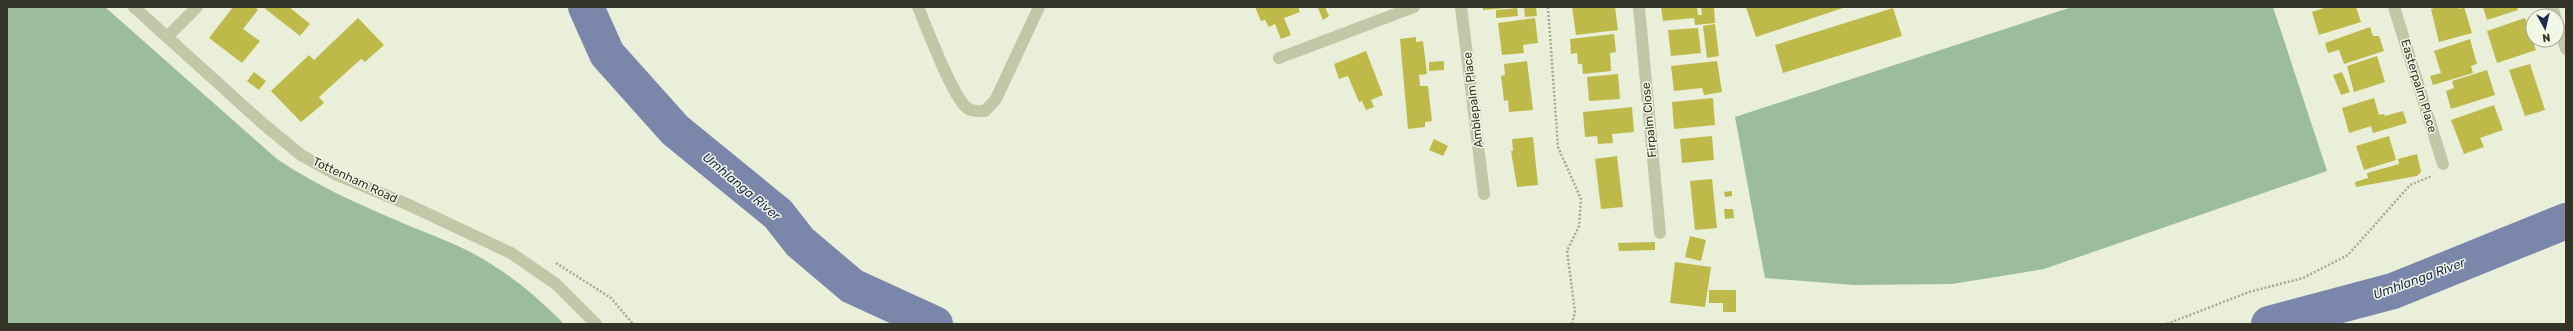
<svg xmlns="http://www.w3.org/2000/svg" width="2573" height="331" font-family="Rubik,sans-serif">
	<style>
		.green { fill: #9bbd9d }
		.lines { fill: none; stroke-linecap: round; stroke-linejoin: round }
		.river { stroke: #7b86ab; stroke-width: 36 }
		.building { fill: #beba49 }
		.path { stroke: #a6aa8b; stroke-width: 2.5; stroke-dasharray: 2 2; stroke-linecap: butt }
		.minor { stroke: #c1c7a7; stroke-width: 12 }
		.labels { text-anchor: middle; stroke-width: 3; stroke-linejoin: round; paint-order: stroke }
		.street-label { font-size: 12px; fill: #333327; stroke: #f3f8e6 }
		.water-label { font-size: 13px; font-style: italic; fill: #1f2a52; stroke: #f3f8e6 }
	</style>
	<rect width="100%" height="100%" fill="#eaefda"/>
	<path class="green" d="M7,7h98l172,152c43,29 88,48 135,68 28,11 57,22 82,39 26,16 48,36 70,58h-557z
		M2072,7h201l54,164 -283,98 -92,15 -99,1 -88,-7 -30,-161z"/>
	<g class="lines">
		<path class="river" d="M586,7l21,47 68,76 103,84 22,28 52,44 83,38
			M2269,324l124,-33 173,-70"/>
	</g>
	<path class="building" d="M233,7h22l3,3 -15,19 17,12 -18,22 -33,-25z
		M263,7h26l21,17 -10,12z
		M1255,7h43l2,5 -16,6 7,17 -10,4 -6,-15 -6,3 -4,-7 -4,1z
		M1325,7l4,9 -6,4 -5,-12z
		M1483,7h23v1l-23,2z
		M1524,7h12l1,9 -12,1z
		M1572,7h43l3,23 -42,5z
		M1661,7h36l1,8h4l-1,-8h13l1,16 -20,2 -1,-7 -31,3z
		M1746,7h100l-90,30z
		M2327,7h29l5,15 -42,13 -7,-23z
		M2438,7h20l1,2 5,-2 8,26 -33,9 -8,-33z
		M2483,7h34l1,3 -31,10z
		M1517,8l1,8 -22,2v-8z
		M1893,8l9,28 -119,37 -8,-28z
		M358,18l26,27 -19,17 -4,-3 -42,38 5,6 -23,19 -30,-31 38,-36 5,5z
		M1535,18l3,25 -15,2 1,8 -22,2 -4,-32z
		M2525,18l11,32 -39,13 -10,-32z
		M1715,24l4,32 -12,2 -4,-32z
		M2370,27l3,9h6l5,15 -40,13 -5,-14 -11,3 -3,-10z
		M1698,28l3,25 -30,3 -3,-26z
		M1614,34l2,18 -6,1 1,18 -28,3 -1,-10h-4l-1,-11 -6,1 -1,-15z
		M1416,37v5l7,-1 4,33 -8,1 1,11h8l4,35 -7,1v5l-17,2 -8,-90z
		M2470,39l7,25 -6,2 2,7 -40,12 -3,-9 11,-3 -7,-22z
		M1366,51l17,44 -12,5 3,7 -8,3 -4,-9 -3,1 -11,-26 -9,3 -5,-15z
		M2377,56l8,26 -31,10 -7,-26z
		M1444,61v9l-15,1v-9z
		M1527,61l6,49 -24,2 -1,-12 -4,1 -3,-25 4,-1 -1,-11z
		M1717,61l5,31 -18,3 -2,-7 -28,3 -3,-25z
		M2530,64l15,46 -20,6 -16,-46z
		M2487,70l8,25 -44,14 -5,-18 8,-3 -2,-7z
		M254,72l12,9 -7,9 -12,-9z
		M2342,72l8,20 -9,3 -8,-20z
		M1618,74l2,25 -31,2 -2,-24z
		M1713,98l2,27 -41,4 -2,-27z
		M2374,98l5,17 5,-1 1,2 18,-5 4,12 -34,10 -2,-7 -22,7 -7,-25z
		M2494,105l9,25 -23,8 4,9 -20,7 -13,-34z
		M1632,107l2,25 -22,2 1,9 -15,1 -1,-8 -12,1 -2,-25z
		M1712,136l2,24 -32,3 -2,-24z
		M2389,136l7,24 -32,10 -8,-24z
		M1533,137l5,48 -21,2 -6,-36h2l-1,-12z
		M1434,139l14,7 -5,10 -14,-6z
		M2417,154l4,18 -4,4 -61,11 -1,-5 13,-4 -1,-5 32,-9 -1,-5z
		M1617,156l6,51 -22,2 -6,-50z
		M1712,179l5,49 -22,2 -5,-49z
		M1732,191v5l-7,1 -1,-5z
		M1724,209h9l1,9 -9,1z
		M1690,236l16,4 -5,21 -16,-4z
		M1655,242v8l-36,1 -1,-8z
		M1675,262l36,5 -6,40 -35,-4z
		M1709,290h27v22h-13v-9h-14z"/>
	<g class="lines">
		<path class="path" d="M1548,7l10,140 23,52 -2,27 -12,25 8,61 -3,12
			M556,263l55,35 22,26
			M2167,324l82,-32 54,-14 45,-23 62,-70 22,-9"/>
		<path class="minor" d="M134,7l127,115 40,33 36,20 70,29 104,49 45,31 40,40
			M918,7c9,21 34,89 49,101 5,4 13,3 18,3l11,-12 43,-92
			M1461,7l23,187
			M1639,7l21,226
			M2394,7l49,157
			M2552,7l3,9
			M2557,21l9,28
			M167,37l30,-30
			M1279,58l135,-51"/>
	</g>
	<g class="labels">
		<g class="street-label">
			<text transform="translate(2419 86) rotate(73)" y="4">Easterpalm Place</text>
			<text transform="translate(1473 100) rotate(-97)" y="4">Amblepalm Place</text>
			<text transform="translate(1649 120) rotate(-95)" y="4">Firpalm Close</text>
			<text transform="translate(355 180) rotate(25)" y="4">Tottenham Road</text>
		</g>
		<g class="water-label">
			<text transform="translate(742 186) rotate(40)" y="5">Umhlanga River</text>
			<text transform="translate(2419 278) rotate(-20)" y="5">Umhlanga River</text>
		</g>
	</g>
	<rect width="2573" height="331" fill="none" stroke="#333327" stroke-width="16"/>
	<g transform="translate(2545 28) rotate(172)"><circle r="19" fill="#f3f8e6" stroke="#a6a99a"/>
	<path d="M0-3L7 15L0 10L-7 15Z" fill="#1f2a52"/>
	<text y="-6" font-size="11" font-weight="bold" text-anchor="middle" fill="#333327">N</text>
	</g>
</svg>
